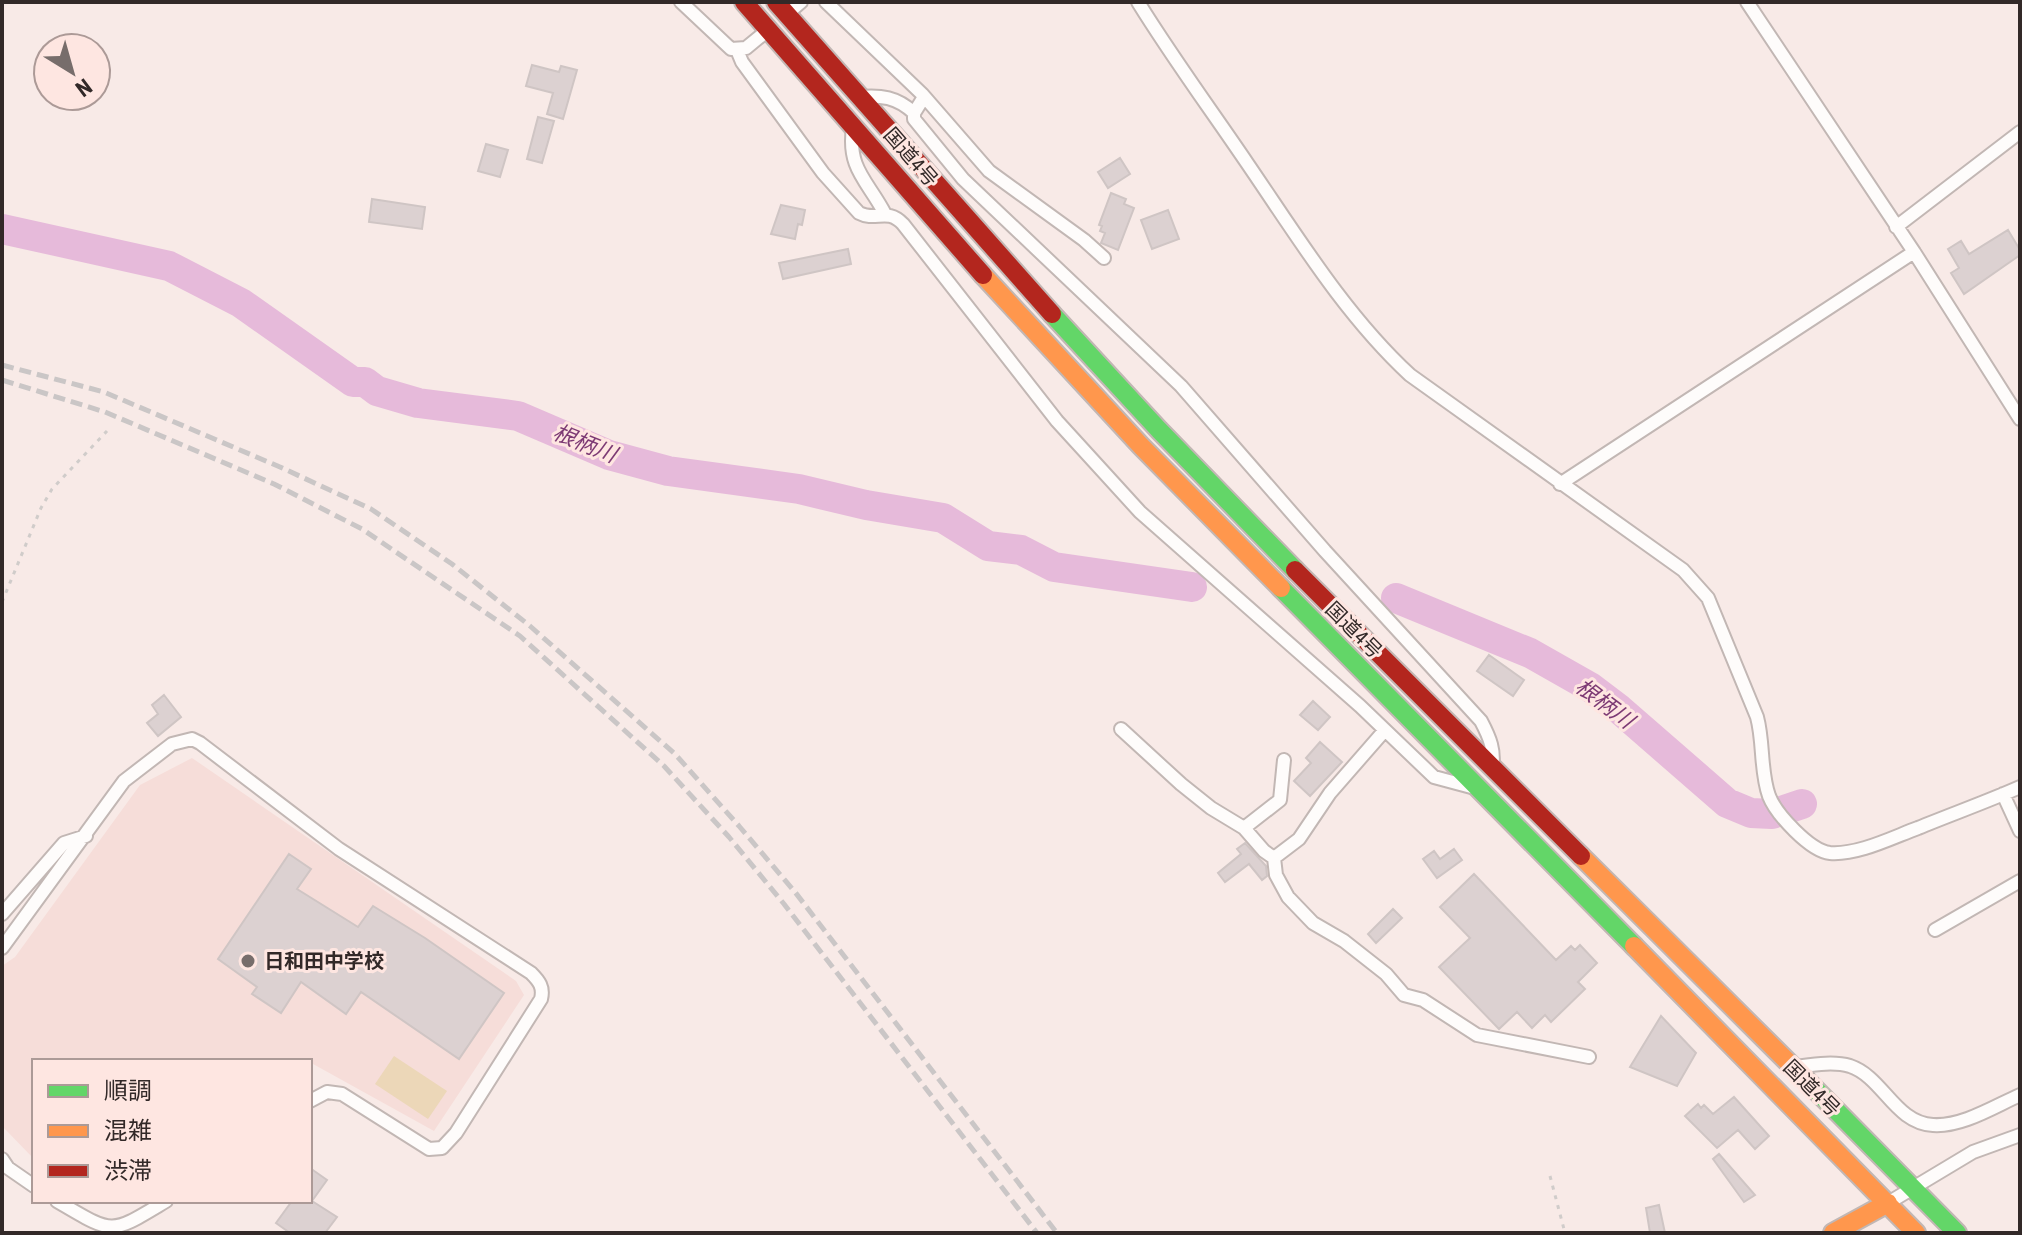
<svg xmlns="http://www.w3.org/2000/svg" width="2022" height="1235" font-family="'Roboto Condensed','Noto Sans JP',sans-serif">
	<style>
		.built { fill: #f6ddd9 }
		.grass { fill: #ecd7b8 }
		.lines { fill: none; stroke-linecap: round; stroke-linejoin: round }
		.river { stroke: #e6bada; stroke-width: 30 }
		.building { fill: #dcd1d1; stroke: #cfc5c4; stroke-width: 2 }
		.street-casing { stroke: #c2b7b4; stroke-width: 16 }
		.fast-casing { stroke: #c2b7b4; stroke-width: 22 }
		.slow-casing { stroke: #c2b7b4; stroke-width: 22 }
		.jam-casing { stroke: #c2b7b4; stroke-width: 22 }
		.path { stroke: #d0ccca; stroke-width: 3; stroke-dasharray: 4 6; stroke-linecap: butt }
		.street { stroke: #fefcfb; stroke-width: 12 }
		.fast { stroke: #63d668; stroke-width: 18 }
		.slow { stroke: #ff974d; stroke-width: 18 }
		.jam { stroke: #b3261e; stroke-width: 18 }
		.rail { stroke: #cac6c6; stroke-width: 5; stroke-dasharray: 12 6; stroke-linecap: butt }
		.poi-dot { fill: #776d6b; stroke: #fee6e1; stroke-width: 3 }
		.labels { text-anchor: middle; stroke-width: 6; stroke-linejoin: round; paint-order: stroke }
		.street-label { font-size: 20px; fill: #322928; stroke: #fee6e1 }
		.poi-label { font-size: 20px; font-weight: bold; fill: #322928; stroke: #fee6e1; text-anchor: start }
		.water-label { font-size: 22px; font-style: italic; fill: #7d3a74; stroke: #fee6e1 }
	</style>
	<rect width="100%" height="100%" fill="#f8eae7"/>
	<path class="built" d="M192,758l324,223 8,14 -90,136 -130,-72 -270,2v98l-32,-33v-160l13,-9 125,-172z"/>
	<path class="grass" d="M394,1056l53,35 -19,28 -53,-35z"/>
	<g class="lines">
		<path class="river" d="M2,229l167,37 72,37 112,79h12l12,9 41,12 100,13 91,39 59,16 131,18 67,16 77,13 45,28 33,4 33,17 138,20
			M1396,598l134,55 60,34 29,22 108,94 24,10 21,1 30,-10"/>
	</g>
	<path class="building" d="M532,65l27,7 2,-6 16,4 -14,49 -16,-5 6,-21 -27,-7z
		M538,117l16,4 -12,42 -15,-4z
		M486,144l22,6 -8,27 -22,-6z
		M1120,158l10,16 -22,14 -10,-16z
		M1111,193l15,6 -2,5 10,4 -16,42 -17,-7 4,-10 -5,-2 2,-5 -3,-1z
		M372,199l53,8 -3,22 -53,-7z
		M781,205l24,5 -3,15 -4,-1 -3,15 -24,-5z
		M1168,210l11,29 -27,10 -11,-29z
		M2008,230l12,20v5l-56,39 -13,-21 8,-5 -11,-19 13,-8 8,13z
		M848,249l3,15 -68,15 -4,-16z
		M1489,655l35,25 -11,16 -36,-25z
		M164,695l17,22 -23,19 -11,-13 11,-9 -6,-9z
		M1313,701l17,16 -12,13 -18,-15z
		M1320,742l22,20 -32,34 -16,-15 17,-18 -5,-5z
		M1245,843l21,23 1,10 -5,4 -13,-16 -24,18 -7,-9 23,-19 -4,-5z
		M1454,849l8,11 -25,18 -14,-19 11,-8 6,8z
		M289,854l22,15 -14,20 61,38 15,-21 52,32 79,55 -45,66 -98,-67 -15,22 -45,-32 -20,31 -29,-19 5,-7 -39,-28z
		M1474,874l82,86 15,-14 4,4 5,-5 17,18 -19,19 7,7 -34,33 -6,-7 -13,13 -15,-16 -18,17 -60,-62 31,-29 -30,-31z
		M1393,909l9,9 -26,25 -8,-9z
		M1661,1016l35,37 -19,33 -47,-19z
		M1734,1097l35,39 -14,13 -17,-19 -21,18 -32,-32 13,-12 3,4 3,-3 9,9z
		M1719,1154l36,41 -11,7 -31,-43z
		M310,1168l17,12 -15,21 25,16 -12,16h-35l-14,-10 16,-22h18z
		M1659,1205l6,28h-15l-4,-25z"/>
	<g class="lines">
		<defs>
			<path id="street" d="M681,2l50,47 15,-1 22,-18
				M826,2l96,92 67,77 95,69 20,18
				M1138,2c34,55 73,108 109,161 50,73 98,152 163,212l273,195 25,28 49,119c7,26 3,54 12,79 7,18 41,55 61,57 28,2 61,-15 88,-25 34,-14 68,-26 102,-41
				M1747,2l167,250 106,167
				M787,14l14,-12
				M737,50l5,12 81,111 36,40c17,9 28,-6 44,11l154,197 83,91 220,194 74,71 41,11
				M859,97c22,-2 38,0 55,16
				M924,97l-10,16v6l49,60 218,207 144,165 156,170c9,17 14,29 11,48
				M853,128c-6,41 15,53 32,86
				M1896,227l124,-95
				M1560,484l354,-232
				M1121,729l60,55 30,24 33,20 20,23 10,7 2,17 12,22 25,26 31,18 42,33 18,21 19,5 54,35 112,22
				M2003,794l17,37
				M1244,828l36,-28 4,-40
				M1274,858l25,-19 31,-46 55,-63
				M2,914l62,-71 22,-7
				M1935,930l85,-49
				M2,948l122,-167 48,-37 20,-5 8,4 139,106 192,124c8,8 13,14 10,26l-85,134 -14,15 -13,1 -87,-55 -15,-2 -17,9
				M1795,1067c16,-2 38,-6 55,-1 33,11 45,57 83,59 29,2 62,-19 87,-30
				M2,1159l6,9 26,18
				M57,1201c58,34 52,34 109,0
				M1888,1203l85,-51 47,-17"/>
			<path id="fast" d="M1052,314l107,116 136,140
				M1281,588l353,358
				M1807,1081l150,152"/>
			<path id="slow" d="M983,275l158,171 140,142
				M1581,856l226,225
				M1634,946l282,287
				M1833,1233l55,-30"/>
			<path id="jam" d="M744,2l239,273
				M776,2l276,312
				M1295,570l286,286"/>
		</defs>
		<use href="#street" class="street-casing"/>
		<use href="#fast" class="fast-casing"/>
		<use href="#slow" class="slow-casing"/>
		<use href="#jam" class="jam-casing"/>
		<path class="path" d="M2,602l39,-94 11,-19 55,-58
			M1550,1176l15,57"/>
		<use href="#street" class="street"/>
		<use href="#fast" class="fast"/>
		<use href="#slow" class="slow"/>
		<use href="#jam" class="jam"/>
		<path class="rail" d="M2,365l102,27 176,75 91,42 81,55 78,62 145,128 64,72 56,66 262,341
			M2,380l103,32 169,72 88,45 158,107 144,130 65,71 55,67 253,329"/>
	</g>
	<circle class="poi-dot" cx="248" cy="961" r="8"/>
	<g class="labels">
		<g class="street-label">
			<text transform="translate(911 157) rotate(49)" y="7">国道4号</text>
			<text transform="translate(1354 630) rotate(45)" y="7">国道4号</text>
			<text transform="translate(1812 1088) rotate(45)" y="7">国道4号</text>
		</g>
		<g class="poi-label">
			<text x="264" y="968">日和田中学校</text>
		</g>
		<g class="water-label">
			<text transform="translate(585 443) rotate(22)" y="8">根柄川</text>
			<text transform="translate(1605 703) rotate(37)" y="8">根柄川</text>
		</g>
	</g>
	<rect width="2022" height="1235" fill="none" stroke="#322928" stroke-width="8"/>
	<rect x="32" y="1059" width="280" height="144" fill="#fee6e1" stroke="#ac9a97" stroke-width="2"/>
	<rect x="48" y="1085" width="40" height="12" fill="#63d668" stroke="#ac9a97" stroke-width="2"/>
	<text x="104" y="1099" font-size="24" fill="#322928">順調</text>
	<rect x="48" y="1125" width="40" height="12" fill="#ff974d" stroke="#ac9a97" stroke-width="2"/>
	<text x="104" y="1139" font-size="24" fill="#322928">混雑</text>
	<rect x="48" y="1165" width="40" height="12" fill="#b3261e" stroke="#ac9a97" stroke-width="2"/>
	<text x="104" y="1179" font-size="24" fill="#322928">渋滞</text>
	<g transform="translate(72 72) rotate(143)"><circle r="38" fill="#fee6e1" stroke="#ac9a97" stroke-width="2"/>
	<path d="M0-6L14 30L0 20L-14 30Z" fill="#776d6b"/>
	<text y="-12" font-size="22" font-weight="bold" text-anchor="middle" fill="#322928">N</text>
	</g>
</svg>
